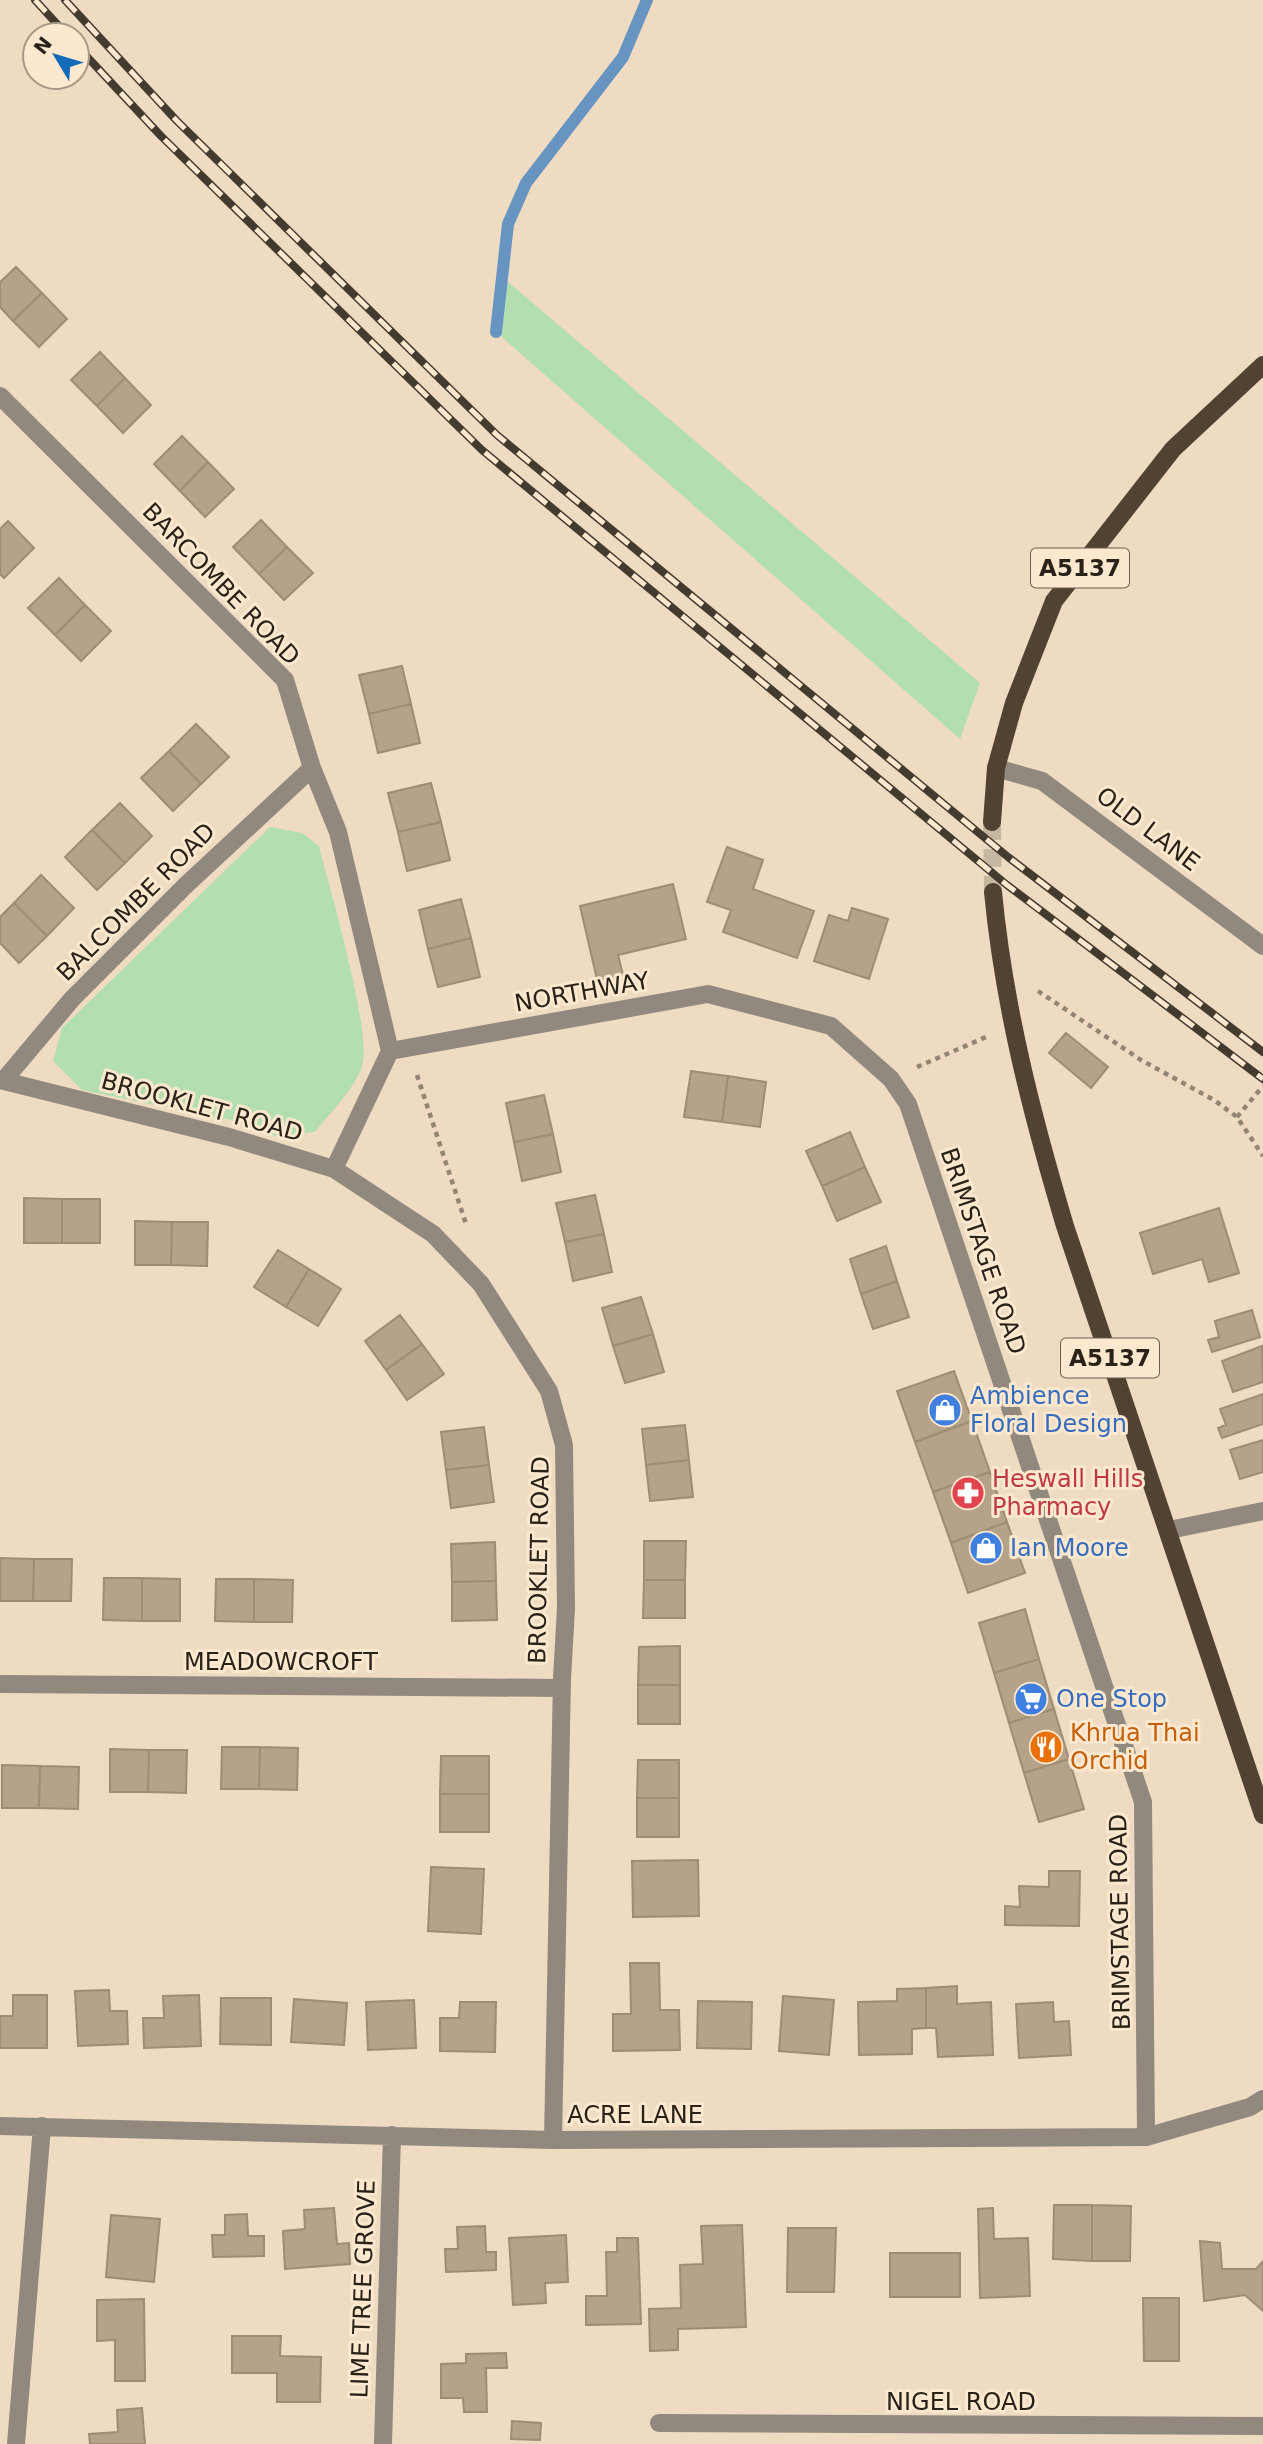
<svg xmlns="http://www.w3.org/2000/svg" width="1263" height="2444" font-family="'DejaVu Sans',sans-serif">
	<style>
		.green { fill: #b2deb2 }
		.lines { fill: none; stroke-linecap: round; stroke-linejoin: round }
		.stream { stroke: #6894c1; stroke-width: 12 }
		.building { fill: #b4a289; stroke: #9e8c74; stroke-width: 2 }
		.primary-tunnel { stroke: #c7b6a0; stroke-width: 18; stroke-dasharray: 18 9; stroke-linecap: butt }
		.path { stroke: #928573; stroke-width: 4.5; stroke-dasharray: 5 5; stroke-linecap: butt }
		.minor { stroke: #91887e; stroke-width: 18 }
		.primary { stroke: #524232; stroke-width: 18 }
		.rail-casing { stroke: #443b2f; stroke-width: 8 }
		.rail { stroke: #fce8cf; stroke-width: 5; stroke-dasharray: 16; stroke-linecap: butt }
		.labels { text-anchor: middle; stroke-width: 6; stroke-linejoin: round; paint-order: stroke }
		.shield { fill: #fce8cf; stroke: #685d4f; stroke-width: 2 }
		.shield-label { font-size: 23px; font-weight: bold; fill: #292218 }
		.street-label { font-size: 24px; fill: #292218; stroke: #fce8cf }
		.shop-label { font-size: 24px; fill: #366cbe; stroke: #fce8cf; text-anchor: start }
		.health-label { font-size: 24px; fill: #be3a42; stroke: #fce8cf; text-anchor: start }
		.food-label { font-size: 24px; fill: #c56008; stroke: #fce8cf; text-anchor: start }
	</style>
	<rect width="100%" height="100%" fill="#eedbc2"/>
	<path class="green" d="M502,277l478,406 -20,56 -464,-407z
		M270,827l32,6 17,13c10,40 54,189 43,220 -6,21 -33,48 -47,66l-39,4 -45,-16 -149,-30 -29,-29 9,-33z"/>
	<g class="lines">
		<path class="stream" d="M496,332l12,-108 18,-41 97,-126 24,-57"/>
	</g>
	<path class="building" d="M16,267l26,26 -29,28 -13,-14v-25z
		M42,293l25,26 -28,28 -26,-26z
		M100,352l25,26 -28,28 -26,-26z
		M125,378l26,27 -28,28 -26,-27z
		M182,436l26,26 -28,29 -26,-27z
		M208,462l26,27 -29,28 -25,-26z
		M261,520l26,27 -28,27 -26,-27z
		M8,521l26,27 -30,30 -4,-4v-45z
		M287,547l26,26 -29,27 -25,-26z
		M59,578l26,27 -30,30 -27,-27z
		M85,605l26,26 -30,30 -26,-26z
		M402,666l9,38 -42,10 -10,-39z
		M411,704l9,39 -42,10 -9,-39z
		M196,724l33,33 -28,27 -32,-33z
		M169,751l32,33 -28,27 -32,-33z
		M431,783l10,39 -43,10 -10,-39z
		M120,803l32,33 -27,27 -33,-33z
		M441,822l9,38 -43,11 -9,-39z
		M92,830l33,33 -28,27 -32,-33z
		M727,847l36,13 -10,29 61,22 -17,47 -74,-26 8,-22 -24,-8z
		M41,875l33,33 -27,28 -33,-33z
		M673,884l13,55 -68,16 7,27 -26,6 -19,-82z
		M461,899l10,39 -43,11 -9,-39z
		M14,903l33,33 -28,27 -19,-20v-26z
		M852,908l36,11 -19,60 -55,-18 15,-46 19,6z
		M471,938l9,39 -42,10 -10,-38z
		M1066,1033l42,34 -17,21 -42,-35z
		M691,1071l37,5 -6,46 -38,-5z
		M728,1076l38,6 -6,45 -38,-5z
		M544,1095l9,39 -39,8 -8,-39z
		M850,1132l15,35 -43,19 -16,-35z
		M553,1134l8,38 -39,9 -8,-39z
		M865,1167l16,35 -44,19 -15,-35z
		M595,1195l9,39 -39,8 -9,-39z
		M24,1198l38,1v44h-38z
		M62,1199h38v44h-38z
		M1219,1208l20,65 -30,9 -7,-23 -49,15 -13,-41z
		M135,1221l37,1 -1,43h-36z
		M172,1222h36l-1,44 -36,-1z
		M604,1234l8,38 -39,9 -8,-39z
		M886,1246l11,35 -36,13 -11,-35z
		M278,1250l31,19 -23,38 -32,-20z
		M309,1269l32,20 -23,37 -32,-19z
		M897,1281l12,36 -36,12 -12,-35z
		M641,1297l12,37 -40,12 -11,-38z
		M1252,1310l8,27 -48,15 -4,-12 11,-3 -4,-16z
		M400,1315l22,29 -36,26 -21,-29z
		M653,1334l11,38 -39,11 -12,-37z
		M422,1344l22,30 -37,26 -21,-30z
		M1262,1346l1,36 -30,10 -11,-31z
		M954,1371l18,50 -57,21 -18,-51z
		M1263,1394v30l-41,14 -4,-10 8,-3 -6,-16z
		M972,1421l18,51 -57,20 -18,-50z
		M685,1425l4,35 -43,5 -4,-36z
		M484,1427l5,38 -43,5 -5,-38z
		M1263,1440v32l-23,7 -10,-29z
		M689,1460l4,37 -43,4 -4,-36z
		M489,1465l5,37 -43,6 -5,-38z
		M990,1472l17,50 -56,21 -18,-51z
		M1007,1522l18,51 -57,20 -17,-50z
		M644,1541h42l-1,39h-41z
		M495,1542l1,39 -44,1 -1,-38z
		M0,1558l34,1 -1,42h-33z
		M34,1559h38l-1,42h-38z
		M104,1578h38v43l-39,-1z
		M142,1578l38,1v42h-38z
		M216,1579h38v43l-39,-1z
		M254,1579l39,1 -1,42h-38z
		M644,1580h41v38h-42z
		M496,1581l1,39 -45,1v-39z
		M1025,1609l14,50 -45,14 -15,-50z
		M680,1646v39h-42l1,-38z
		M1039,1659l15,50 -45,14 -15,-50z
		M638,1685h42v39h-42z
		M1054,1709l15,50 -45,14 -15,-50z
		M222,1747h38l-1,42h-38z
		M260,1747l38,1 -1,42 -38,-1z
		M110,1749l39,1 -1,42h-38z
		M149,1750h38l-1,43 -38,-1z
		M441,1756h48v38h-49z
		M1069,1759l15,50 -45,13 -15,-49z
		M638,1760h41v38h-42z
		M2,1765l38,1 -1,42h-37z
		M40,1766l39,1 -1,42 -39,-1z
		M440,1794h49v38h-49z
		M637,1798h42v39h-42z
		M698,1860l1,56 -66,1 -1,-56z
		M431,1867l53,2 -3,65 -53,-3z
		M1049,1871h31l-1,55 -74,-1v-19l15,1 -1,-21 30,1z
		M630,1963h29l1,47h19l1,40 -67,1v-37h18z
		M957,1986v18l34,-2 2,53 -55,2 -2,-29h-10v-40z
		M926,1988v40l-14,1v25l-53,1 -1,-53 39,-1v-12z
		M109,1990l1,21h17l1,33 -50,2 -3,-55z
		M13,1995h34v53h-47v-32h13z
		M199,1995l2,51 -57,2 -1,-30h21l-1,-22z
		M783,1996l51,4 -5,55 -50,-4z
		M221,1998h50v47l-51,-1z
		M294,1999l53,4 -3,42 -53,-3z
		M414,2000l2,48 -48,2 -2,-48z
		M698,2001l54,1 -1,47 -54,-1z
		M460,2002h36l-1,50 -55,-1v-33h19z
		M1053,2002l1,20 15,-1 2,34 -52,3 -3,-54z
		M1054,2205h38v56l-39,-2z
		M1092,2205l39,1 -1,55h-38z
		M334,2208l3,36 12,-1 1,21 -65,5 -2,-38 22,-2 -1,-19z
		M993,2208l1,31 34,-1 2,58 -50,2 -2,-89z
		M247,2214l1,22h16v20l-51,1 -1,-22h13v-20z
		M111,2215l49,4 -6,63 -48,-5z
		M742,2225l4,102 -68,2v21l-28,1 -1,-42 32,-1 -1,-43 23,-1 -2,-38z
		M485,2226l1,26h10v18l-50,2 -1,-23h13l-1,-22z
		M788,2228h48l-2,64h-47z
		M566,2235l2,47 -23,1 1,20 -33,2 -4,-67z
		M617,2238h21l3,86 -55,1v-29h21l-1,-44h11z
		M1200,2241l20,2 2,26h34l7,-8v50l-18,-16 -41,6z
		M890,2253h70v44h-70z
		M1143,2298h36v63h-35z
		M144,2299l1,82h-30v-41l-18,1v-41z
		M232,2336h49l-1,20 41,1 -1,45h-43v-29h-45z
		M506,2353l1,15h-21l1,44h-23l-1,-14h-22v-34l25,-1v-9z
		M142,2408l3,36h-55l-1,-10 29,-2 -1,-22z
		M512,2421l29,2 -1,17 -29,-1z"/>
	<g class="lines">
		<path class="primary-tunnel" d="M992,822l1,70"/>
		<path class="path" d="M1038,991l103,69 73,40 23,17 26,39
			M917,1067l69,-30
			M417,1075l50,152
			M1237,1117l26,-31"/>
		<path class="minor" d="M0,396l285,284 27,88 26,64 52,219
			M996,768l46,13 221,165
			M0,1080l229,57 105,32 99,65 48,50 68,107 15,54 2,163 -4,70 -9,462
			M4,1080l68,-81 114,-114 126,-117
			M334,1169l56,-118 318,-57 123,32 60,53 17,25 235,698 3,335
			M1169,1530l94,-19
			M0,1684l562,4
			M0,2126l553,14 593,-3 104,-30 13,-8
			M659,2423l604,3
			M16,2444l26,-318
			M383,2444l9,-309"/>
		<path class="primary" d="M992,822l4,-54 18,-65 40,-102 119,-152 90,-84
			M993,892c11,115 39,223 72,334l198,589"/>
		<defs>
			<path id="rail" d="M35,0l32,35
				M65,0l112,121 320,314 511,422 255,195
				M77,46l84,90 321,314 525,435 256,194"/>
		</defs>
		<use href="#rail" class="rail-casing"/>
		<use href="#rail" class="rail"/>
	</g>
	<defs>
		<symbol id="shop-disc" viewBox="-11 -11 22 22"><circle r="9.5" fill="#3f7fe0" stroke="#fce8cf"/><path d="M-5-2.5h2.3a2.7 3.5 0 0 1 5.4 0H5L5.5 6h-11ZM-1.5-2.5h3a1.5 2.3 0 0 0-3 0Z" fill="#fff"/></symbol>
		<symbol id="pharmacy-disc" viewBox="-11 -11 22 22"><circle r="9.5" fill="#e0444e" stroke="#fce8cf"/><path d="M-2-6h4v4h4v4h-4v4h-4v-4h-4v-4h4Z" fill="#fff"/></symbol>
		<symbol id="supermarket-disc" viewBox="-11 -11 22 22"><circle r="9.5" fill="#3f7fe0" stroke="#fce8cf"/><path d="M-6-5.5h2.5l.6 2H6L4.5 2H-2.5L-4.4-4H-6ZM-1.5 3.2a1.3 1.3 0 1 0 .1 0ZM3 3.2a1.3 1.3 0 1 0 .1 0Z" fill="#fff"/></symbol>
		<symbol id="restaurant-disc" viewBox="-11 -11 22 22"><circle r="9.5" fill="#e8710a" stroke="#fce8cf"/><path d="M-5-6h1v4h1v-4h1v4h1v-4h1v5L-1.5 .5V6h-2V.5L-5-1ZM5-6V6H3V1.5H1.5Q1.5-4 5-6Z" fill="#fff"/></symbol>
	</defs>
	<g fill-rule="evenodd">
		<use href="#shop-disc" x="926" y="1391" width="38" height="38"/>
		<use href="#pharmacy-disc" x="949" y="1474" width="38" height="38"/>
		<use href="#shop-disc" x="967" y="1529" width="38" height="38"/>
		<use href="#supermarket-disc" x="1012" y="1680" width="38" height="38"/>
		<use href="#restaurant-disc" x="1027" y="1728" width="38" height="38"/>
	</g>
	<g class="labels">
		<g class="shield">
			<rect x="1031" y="548.5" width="98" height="39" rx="5"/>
			<rect x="1061" y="1338.5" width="98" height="39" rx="5"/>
		</g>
		<g class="shield-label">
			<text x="1080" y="576">A5137</text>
			<text x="1110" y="1366">A5137</text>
		</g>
		<g class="street-label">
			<text transform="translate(221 584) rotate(46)" y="8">BARCOMBE ROAD</text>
			<text transform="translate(1148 829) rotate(37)" y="8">OLD LANE</text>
			<text transform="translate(136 902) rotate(-45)" y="8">BALCOMBE ROAD</text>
			<text transform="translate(582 992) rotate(-10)" y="8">NORTHWAY</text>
			<text transform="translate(202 1107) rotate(15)" y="8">BROOKLET ROAD</text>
			<text transform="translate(983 1251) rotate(71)" y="8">BRIMSTAGE ROAD</text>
			<text transform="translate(539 1560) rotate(-89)" y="8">BROOKLET ROAD</text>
			<text x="281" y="1670">MEADOWCROFT</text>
			<text transform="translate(1120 1922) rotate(-91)" y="8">BRIMSTAGE ROAD</text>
			<text x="635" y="2123">ACRE LANE</text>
			<text transform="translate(363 2289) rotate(-88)" y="8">LIME TREE GROVE</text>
			<text x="961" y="2410">NIGEL ROAD</text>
		</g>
		<g class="shop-label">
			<text x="970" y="1404">Ambience<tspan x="970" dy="28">Floral Design</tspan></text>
			<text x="1010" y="1556">Ian Moore</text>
			<text x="1056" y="1707">One Stop</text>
		</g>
		<g class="health-label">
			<text x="992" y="1487">Heswall Hills<tspan x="992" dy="28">Pharmacy</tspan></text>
		</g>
		<g class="food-label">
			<text x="1070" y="1741">Khrua Thai<tspan x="1070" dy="28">Orchid</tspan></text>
		</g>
	</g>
	<g transform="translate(56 56) rotate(308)"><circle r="33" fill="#fce8cf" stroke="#a89986" stroke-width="2"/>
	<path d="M0-5L12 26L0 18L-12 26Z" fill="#116bb8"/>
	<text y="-10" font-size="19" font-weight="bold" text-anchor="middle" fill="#292218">N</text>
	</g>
</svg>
